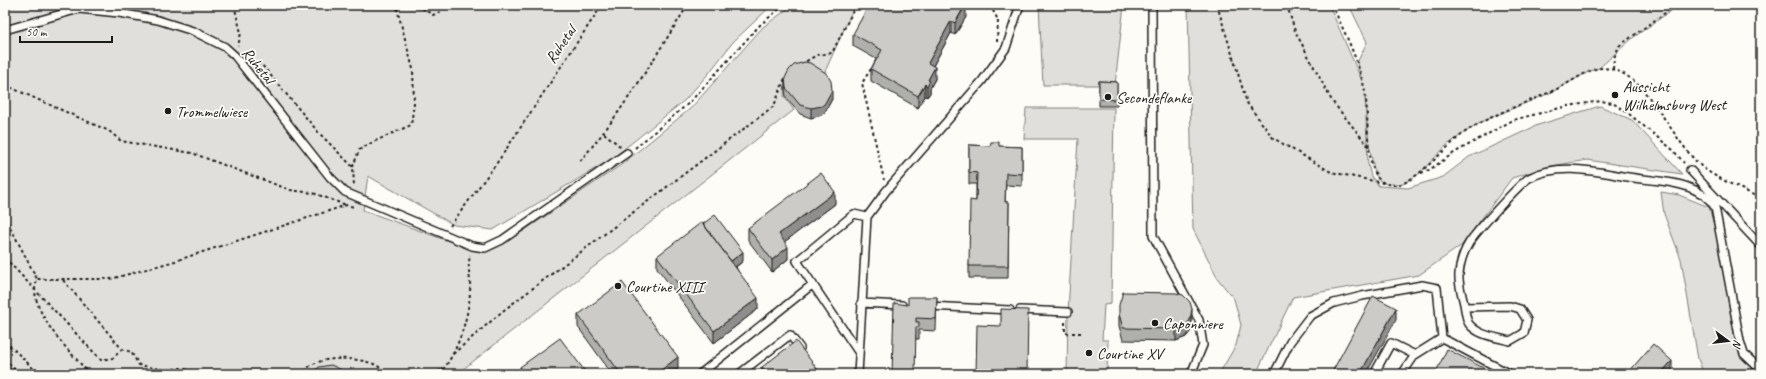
<svg xmlns="http://www.w3.org/2000/svg" width="1766" height="379" font-family="Caveat,sans-serif">
	<style>
		.green { fill: #e0dfdb; stroke: #7e7e7c }
		.lines { fill: none; stroke-linecap: round; stroke-linejoin: round }
		.lane-casing { stroke: #1c1c1c; stroke-width: 10 }
		.path { stroke: #1c1c1c; stroke-width: 2; stroke-dasharray: 3 3; stroke-linecap: butt }
		.lane { stroke: #fdfcf7; stroke-width: 7 }
		.wall { fill: #afafac; stroke: #1c1c1c }
		.shaded-wall { fill: #8f8e8c; stroke: #1c1c1c }
		.building { fill: #cccbc8; stroke: #1c1c1c }
		.poi-dot { fill: #1c1c1c; stroke: #fdfcf7; stroke-width: 1.5 }
		.labels { text-anchor: middle; stroke-width: 3.5; stroke-linejoin: round; paint-order: stroke }
		.street-label { font-size: 16px; fill: #1c1c1c; stroke: #fdfcf7 }
		.poi-label { font-size: 16px; fill: #1c1c1c; stroke: #fdfcf7; text-anchor: start }
	</style>
	<rect width="100%" height="100%" fill="#fdfcf7"/>
	<filter id="ink" filterUnits="userSpaceOnUse"><feTurbulence type="fractalNoise" baseFrequency=".025" numOctaves="2"/><feDisplacementMap in="SourceGraphic" scale="8" xChannelSelector="R" yChannelSelector="G"/><feConvolveMatrix kernelMatrix="1 2 1 2 8 2 1 2 1" color-interpolation-filters="sRGB"/></filter>
	<g filter="url(#ink)">
		<path class="green" d="M5,5h767l-39,37 -24,31 -24,27 -72,58 -120,72 -39,-5 -86,-49 -5,34 107,39 16,2 36,-19 99,-67 70,-57 72,-81 30,-22h62l-32,71 -38,5 -1,15 10,14 -337,264h-452z
			M1039,5h85l-9,80h-72z
			M1188,5h141l33,76 -5,-18 10,-21 -18,-37h330l-45,32 -35,31 -11,4 -36,20 -69,29 -19,12 -17,12 -27,28 -17,11h-17l-7,-4 -4,-6 -6,-29 -4,-49 3,68 3,12 8,10 29,2 35,-11 26,-20 69,-32 62,-19 32,14 50,54 -95,-14 -36,6 -39,12 -50,67 -43,30 -126,22 -37,77h-37l17,-29 5,-20 -7,-26 -16,-20 -25,-50z
			M1026,108h88l-3,196 -7,1 -2,35h6l-1,34h-40l1,-62 10,-173h-54z
			M1661,192l18,3 30,12 14,52 13,90 25,21v4h-57l-6,-15 -17,-100 -17,-45z"/>
		<g class="lines">
			<defs>
				<path id="lane" d="M1152,5l1,231 46,84 4,25 -12,29
					M5,30l74,-21 40,4 39,7 35,11 32,16 10,9 95,121 15,15 127,54 13,2 17,-8 125,-87
					M1690,170l71,76
					M861,303l41,2
					M928,306l82,4
					M1465,307l45,-1 10,3 7,11 -3,13 -14,8c-14,-4 -31,-5 -41,-17 -3,-4 -4,-15 -5,-20 -2,-9 -6,-21 -5,-30 1,-10 5,-23 10,-31 7,-11 50,-59 60,-65 34,-18 78,-3 113,1 26,3 57,4 73,28l25,134 4,13 17,16
					M1020,310l48,2
					M859,353l-62,-92 57,-47 13,3
					M700,374l113,-90
					M739,374l51,-39 10,13
					M858,374l9,-157 19,-26 96,-110 24,-33 14,-43
					M1274,374l16,-32 20,-26 24,-13 28,-7 60,-11 15,3 5,50
					M1374,374l17,-31 24,12
					M1402,374l13,-19 27,-17 68,36"/>
			</defs>
			<use href="#lane" class="lane-casing"/>
			<path class="path" d="M234,5l7,28 -3,13
				M417,5l16,10 7,-3v-7
				M990,5l8,15 -1,22
				M1217,5l30,98 26,35 58,34 52,11
				M1287,5l8,26 37,70 37,46
				M1332,5c12,26 26,54 32,82 6,26 0,66 12,88 3,7 11,10 19,10 18,1 52,-40 69,-52 26,-18 57,-28 86,-41 13,-5 25,-14 38,-20 7,-4 14,-5 22,-3 39,6 64,78 96,101 16,11 37,19 55,29
				M252,61l9,3 58,69 34,34 1,19
				M801,64l16,-9 15,-2 24,-48
				M871,69l-9,14 22,97
				M1613,69l1,-11 5,-12 57,-41
				M5,85l104,46 12,10 71,12 98,37 23,3 33,12
				M604,133l17,14
				M635,148l54,-45 71,-78 24,-20
				M580,161c42,-48 74,-103 108,-156
				M353,167l6,-17 14,-8 38,-17 3,-22 -1,-34 -17,-64
				M1421,173l8,-3 25,-17 59,-33 55,-14 33,-5 12,2 16,11 44,36 11,13
				M5,217l32,62
				M450,226l49,-66 103,-155
				M5,258l96,102 12,-2 9,-9
				M63,280l59,69 9,3 8,13 27,5 15,-2 20,6
				M1065,322v11h18
				M5,341l34,33
				M453,354l51,-44 270,-204 11,-28
				M5,359l14,15
				M90,374c-19,-21 -65,-65 -53,-95h74l64,-18 172,-56 7,2
				M175,374l13,-1
				M239,374l65,-1c9,-19 55,-16 72,-8 4,2 7,6 9,9
				M427,374l16,-4
				M439,374c18,-18 30,-58 31,-82 1,-15 -3,-21 0,-37"/>
			<use href="#lane" class="lane"/>
		</g>
		<path class="wall" d="M966,17l-11,18 -4,-2 -18,33 2,13 -5,9v5l-3,4 -2,-1 -7,12 -47,-27v-12l5,-10 -23,-13v-12z
			M785,78l47,21 -7,13 -3,3 -11,3 -11,-4 -14,-16 -1,-10z
			M1099,81l18,1v24h-18z
			M969,145l53,2v39l-16,-1 -1,17h4l-1,76h-39v-12l7,-65v-17h-7z
			M835,204l-51,38 4,17 -16,13 -24,-32v-12z
			M657,256l86,5 -7,6 22,42 -44,34 -57,-75z
			M937,297l-1,34 -17,-1v9h-3l-8,-34z
			M1119,314l73,7 -2,11 -4,5 -10,4 -53,-1 -4,-14z
			M578,315l100,54 -6,5h-60l-34,-47z
			M520,367l67,7h-67z
			M762,367l59,7h-59z"/>
		<path class="shaded-wall" d="M966,5v12l-11,18v-12z
			M951,21v12l-23,42v-12z
			M935,67v12l-5,9v5l-3,4v-11l1,-6z
			M925,84v12l-7,12v-12z
			M832,90v9l-7,13 -3,3 -11,3v-10z
			M835,192v12l-56,42v-12z
			M788,247v12l-16,13v-12z
			M743,252v9l-13,10v-9z
			M758,298v11l-44,34v-12z
			M1396,308v12l-30,54h-6z
			M1192,309v12l-2,11 -4,5 -10,4v-12z
			M678,357v12l-6,5h-16z
			M1672,361v12l-1,1h-11z"/>
		<path class="building" d="M869,5h96l-10,18 -4,-2 -23,42 7,4 -7,13 2,1 -3,5 -2,-2 -7,12 -47,-27 11,-19 -29,-16z
			M805,62l5,1 16,10 5,8 1,9 -7,13 -3,3 -11,2 -11,-3 -14,-17 -1,-10 4,-8 5,-5z
			M1099,81l18,1v18l-18,-1z
			M991,142h8v4l23,1v27l-16,-1 -1,29h4l-1,64h-39l1,-66 6,1 1,-28 -8,-1v-27l21,1z
			M821,173l14,19 -56,42 9,13 -16,13 -24,-32z
			M715,215l28,37 -12,9 -28,-37z
			M702,222l56,76 -44,33 -57,-75z
			M622,282l56,75 -22,17h-35l-43,-59z
			M1123,292l53,1 7,2 7,7 2,7 -2,11 -4,5 -10,4 -53,-1 -4,-14v-9z
			M1373,296l23,12 -36,66h-29z
			M908,297h29l-1,22 -20,-1v4h3v5h-3l-1,47h-23l2,-71 14,2z
			M1001,309l27,1 -1,64h-51l1,-49 24,1z
			M560,338l27,36h-62l-5,-7z
			M796,341l25,33h-53l-6,-7z
			M1653,344l19,17 -12,13h-33z
			M1447,349l48,25h-60z
			M331,365l11,5 3,4h-34l8,-7z"/>
	</g>
	<g class="poi-dot">
		<circle cx="1615" cy="95" r="4"/>
		<circle cx="1108" cy="97" r="4"/>
		<circle cx="168" cy="111" r="4"/>
		<circle cx="618" cy="286" r="4"/>
		<circle cx="1155" cy="323" r="4"/>
		<circle cx="1089" cy="353" r="4"/>
	</g>
	<g class="labels">
		<g class="street-label">
			<text transform="translate(560 44) rotate(-56)" y="6">Ruhetal</text>
			<text transform="translate(259 65) rotate(51)" y="6">Ruhetal</text>
		</g>
		<g class="poi-label">
			<text x="1623" y="92">Aussicht<tspan x="1623" dy="18">Wilhelmsburg West</tspan></text>
			<text x="1116" y="103">Secondeflanke</text>
			<text x="176" y="117">Trommelwiese</text>
			<text x="626" y="292">Courtine XIII</text>
			<text x="1163" y="329">Caponniere</text>
			<text x="1097" y="359">Courtine XV</text>
		</g>
	</g>
	<rect width="1766" height="379" fill="none" stroke="#fdfcf7" stroke-width="20"/>
	<rect x="10" y="10" width="1746" height="359" fill="none" stroke="#1c1c1c" stroke-width="1.5" filter="url(#ink)"/>
	<g transform="translate(1728 341) rotate(105)" stroke="#fdfcf7" stroke-width="3" paint-order="stroke">
	<path d="M0-3L7 15L0 10L-7 15Z" fill="#1c1c1c"/>
	<text y="-6" font-size="11" font-weight="bold" text-anchor="middle" fill="#1c1c1c">N</text>
	</g>
	<path d="M20 36v6h92v-6" fill="none" stroke="#1c1c1c" stroke-width="2"/>
	<text x="26" y="36" font-size="12" fill="#1c1c1c" stroke="#fdfcf7" stroke-width="3" paint-order="stroke">50 m</text>
</svg>
